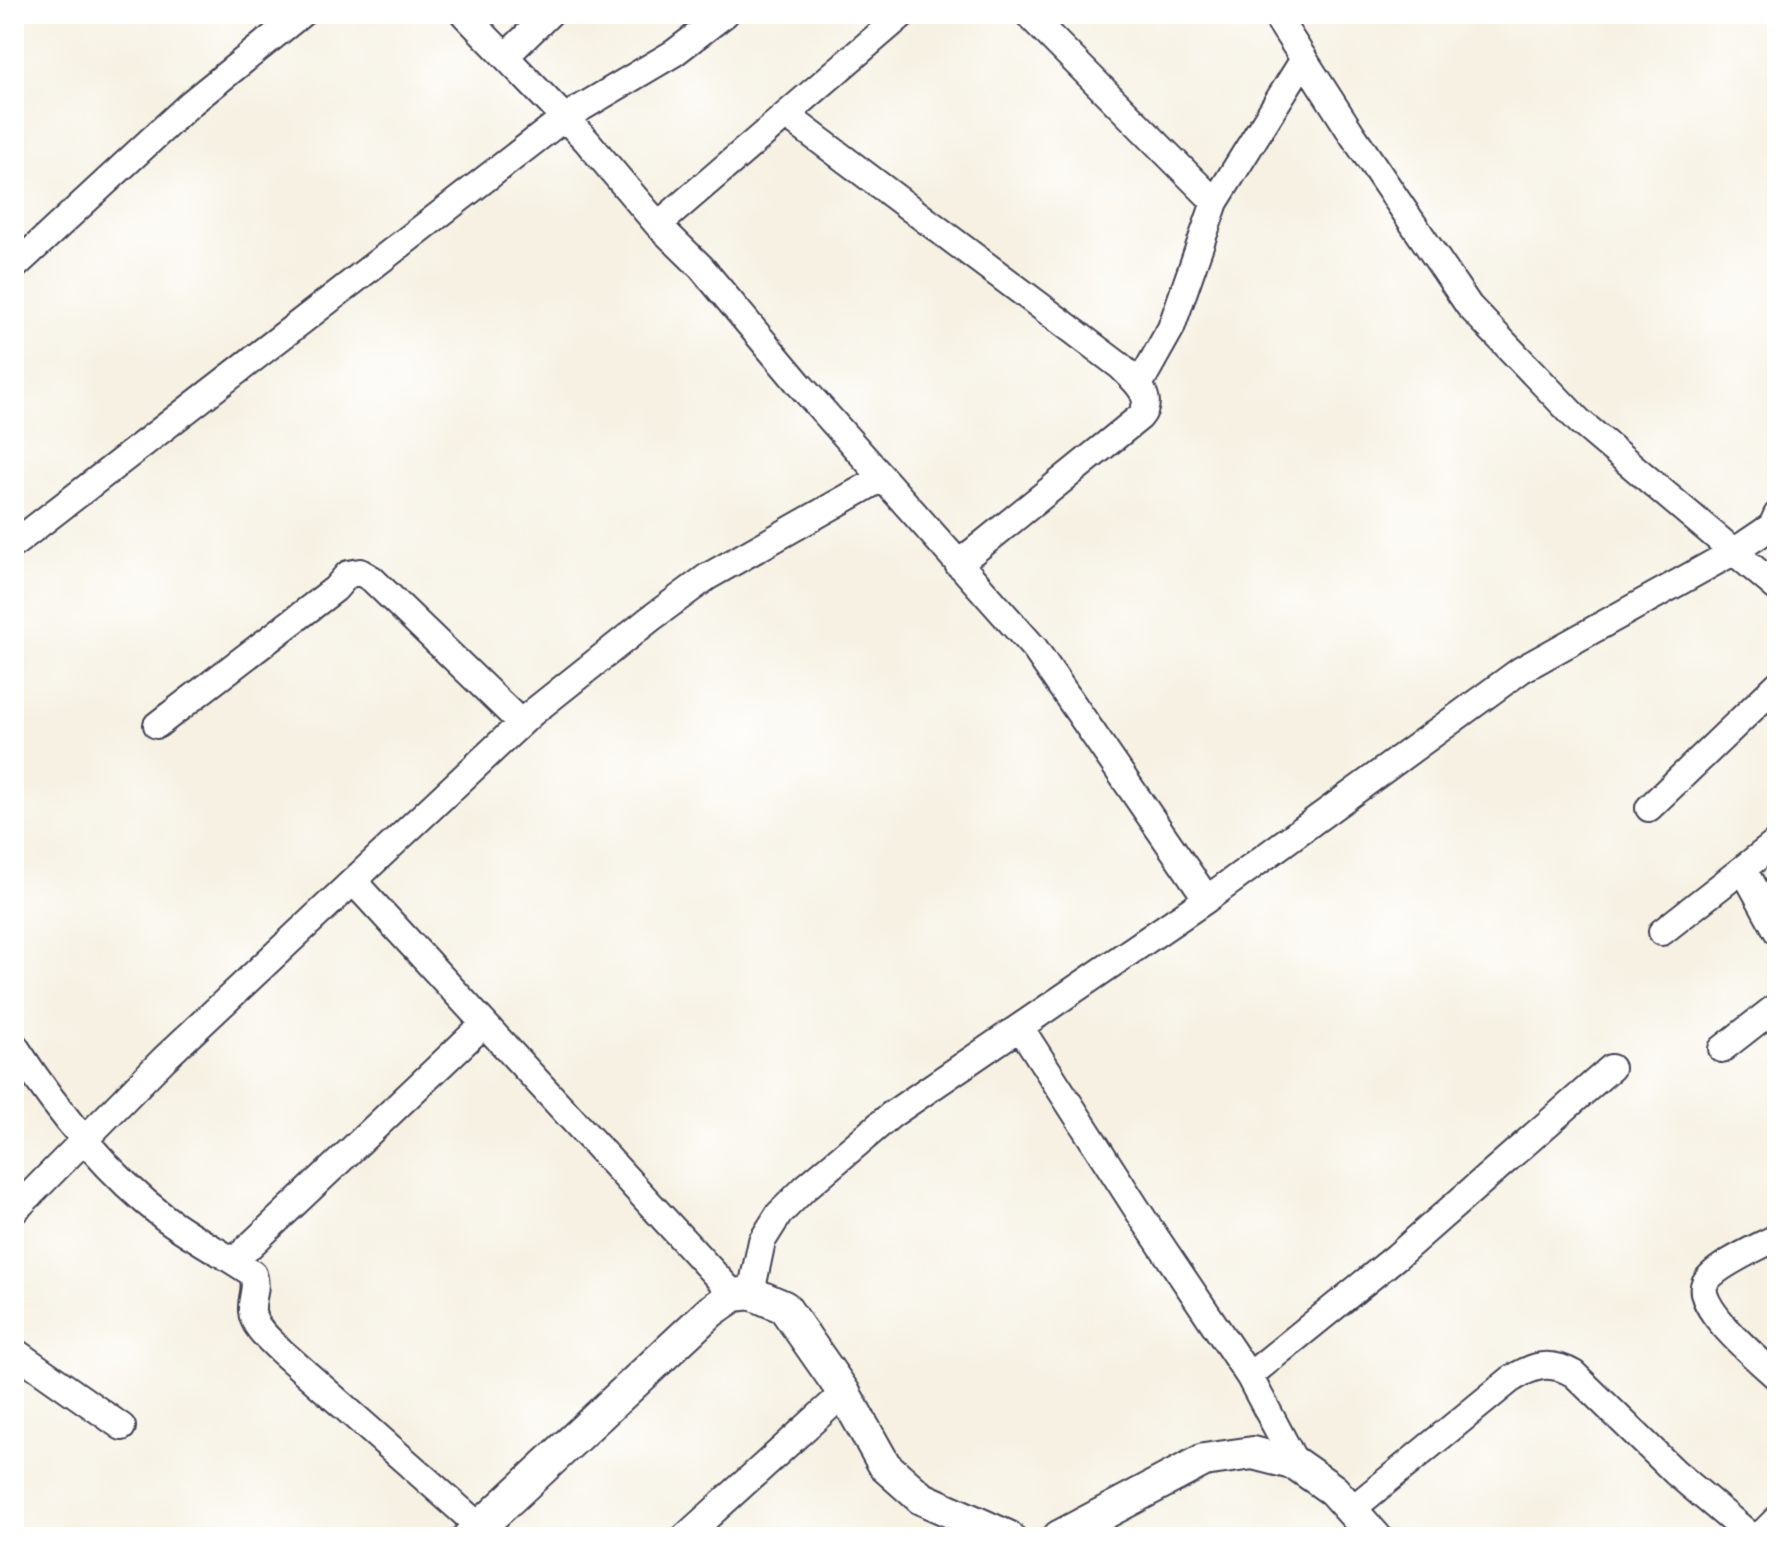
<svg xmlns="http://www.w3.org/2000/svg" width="1791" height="1551" font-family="'Patrick Hand',sans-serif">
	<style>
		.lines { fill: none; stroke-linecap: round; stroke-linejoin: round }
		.minor-casing { stroke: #424154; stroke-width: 30 }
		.tertiary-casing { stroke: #424154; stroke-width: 36 }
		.minor { stroke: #fff; stroke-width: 26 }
		.tertiary { stroke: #fff; stroke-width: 32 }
	</style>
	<rect width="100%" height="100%" fill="#fff"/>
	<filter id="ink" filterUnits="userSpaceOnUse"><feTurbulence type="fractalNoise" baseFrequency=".0125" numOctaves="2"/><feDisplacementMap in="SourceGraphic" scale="16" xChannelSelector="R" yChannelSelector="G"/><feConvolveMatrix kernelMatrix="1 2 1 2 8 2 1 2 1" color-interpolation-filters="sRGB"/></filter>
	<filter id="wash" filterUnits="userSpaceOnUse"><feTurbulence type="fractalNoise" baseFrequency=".006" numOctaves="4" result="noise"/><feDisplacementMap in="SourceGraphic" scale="32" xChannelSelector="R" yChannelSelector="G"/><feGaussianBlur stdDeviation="1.8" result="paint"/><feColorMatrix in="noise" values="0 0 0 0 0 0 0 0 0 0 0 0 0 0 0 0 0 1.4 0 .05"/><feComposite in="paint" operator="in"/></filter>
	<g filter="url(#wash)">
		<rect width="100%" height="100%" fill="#f6f1e2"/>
	</g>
	<g filter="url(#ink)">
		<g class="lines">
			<defs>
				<path id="minor" d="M464,14l122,126 72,85 43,42 99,118 235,264 172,250
					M1028,14l187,188
					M1275,14l77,120 117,172 110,115 198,167
					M506,56l43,-42
					M786,115l334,251c15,15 36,31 20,51l-182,147
					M658,225l245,-211
					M14,267l177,-164 110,-89
					M1139,385l32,-57 44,-126 89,-143
					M14,544l550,-426 110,-65 51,-39
					M157,725l178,-136 13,-15 12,-2 12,7 149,144
					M1649,808l128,-123
					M1743,869l34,62
					M353,881l381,414
					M1662,932l115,-90
					M1020,1027l124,193 105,156 47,88
					M14,1045c41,63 90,126 150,172 28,21 60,37 89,57 5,16 -2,22 -1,37 1,16 19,30 30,41l198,175
					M1722,1049l55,-43
					M14,1211l150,-152 368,-346 118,-94 57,-42 175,-99
					M1777,1237c-18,10 -63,29 -72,46 -12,23 56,79 72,94
					M234,1261l250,-237
					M751,1293l11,-52 17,-27 26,-26 86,-73 316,-216 314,-229 214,-119 37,-25 5,-11
					M14,1351l108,76
					M1249,1376l147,-119 215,-189
					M1351,1510l159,-130c23,-15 40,-20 64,-6l101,98 77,65
					M685,1537l159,-144
					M1759,1537l18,-18"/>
				<path id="tertiary" d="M469,1537l242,-226 23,-16 17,-2 33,14 60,86 41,73 36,32 87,39
					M1059,1537l145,-77 49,-7 43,11 37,26 42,47"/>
			</defs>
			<use href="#minor" class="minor-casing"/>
			<use href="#tertiary" class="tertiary-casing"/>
			<use href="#minor" class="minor"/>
			<use href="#tertiary" class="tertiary"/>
		</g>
	</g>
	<rect width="1791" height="1551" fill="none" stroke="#fff" stroke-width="48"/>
</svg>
